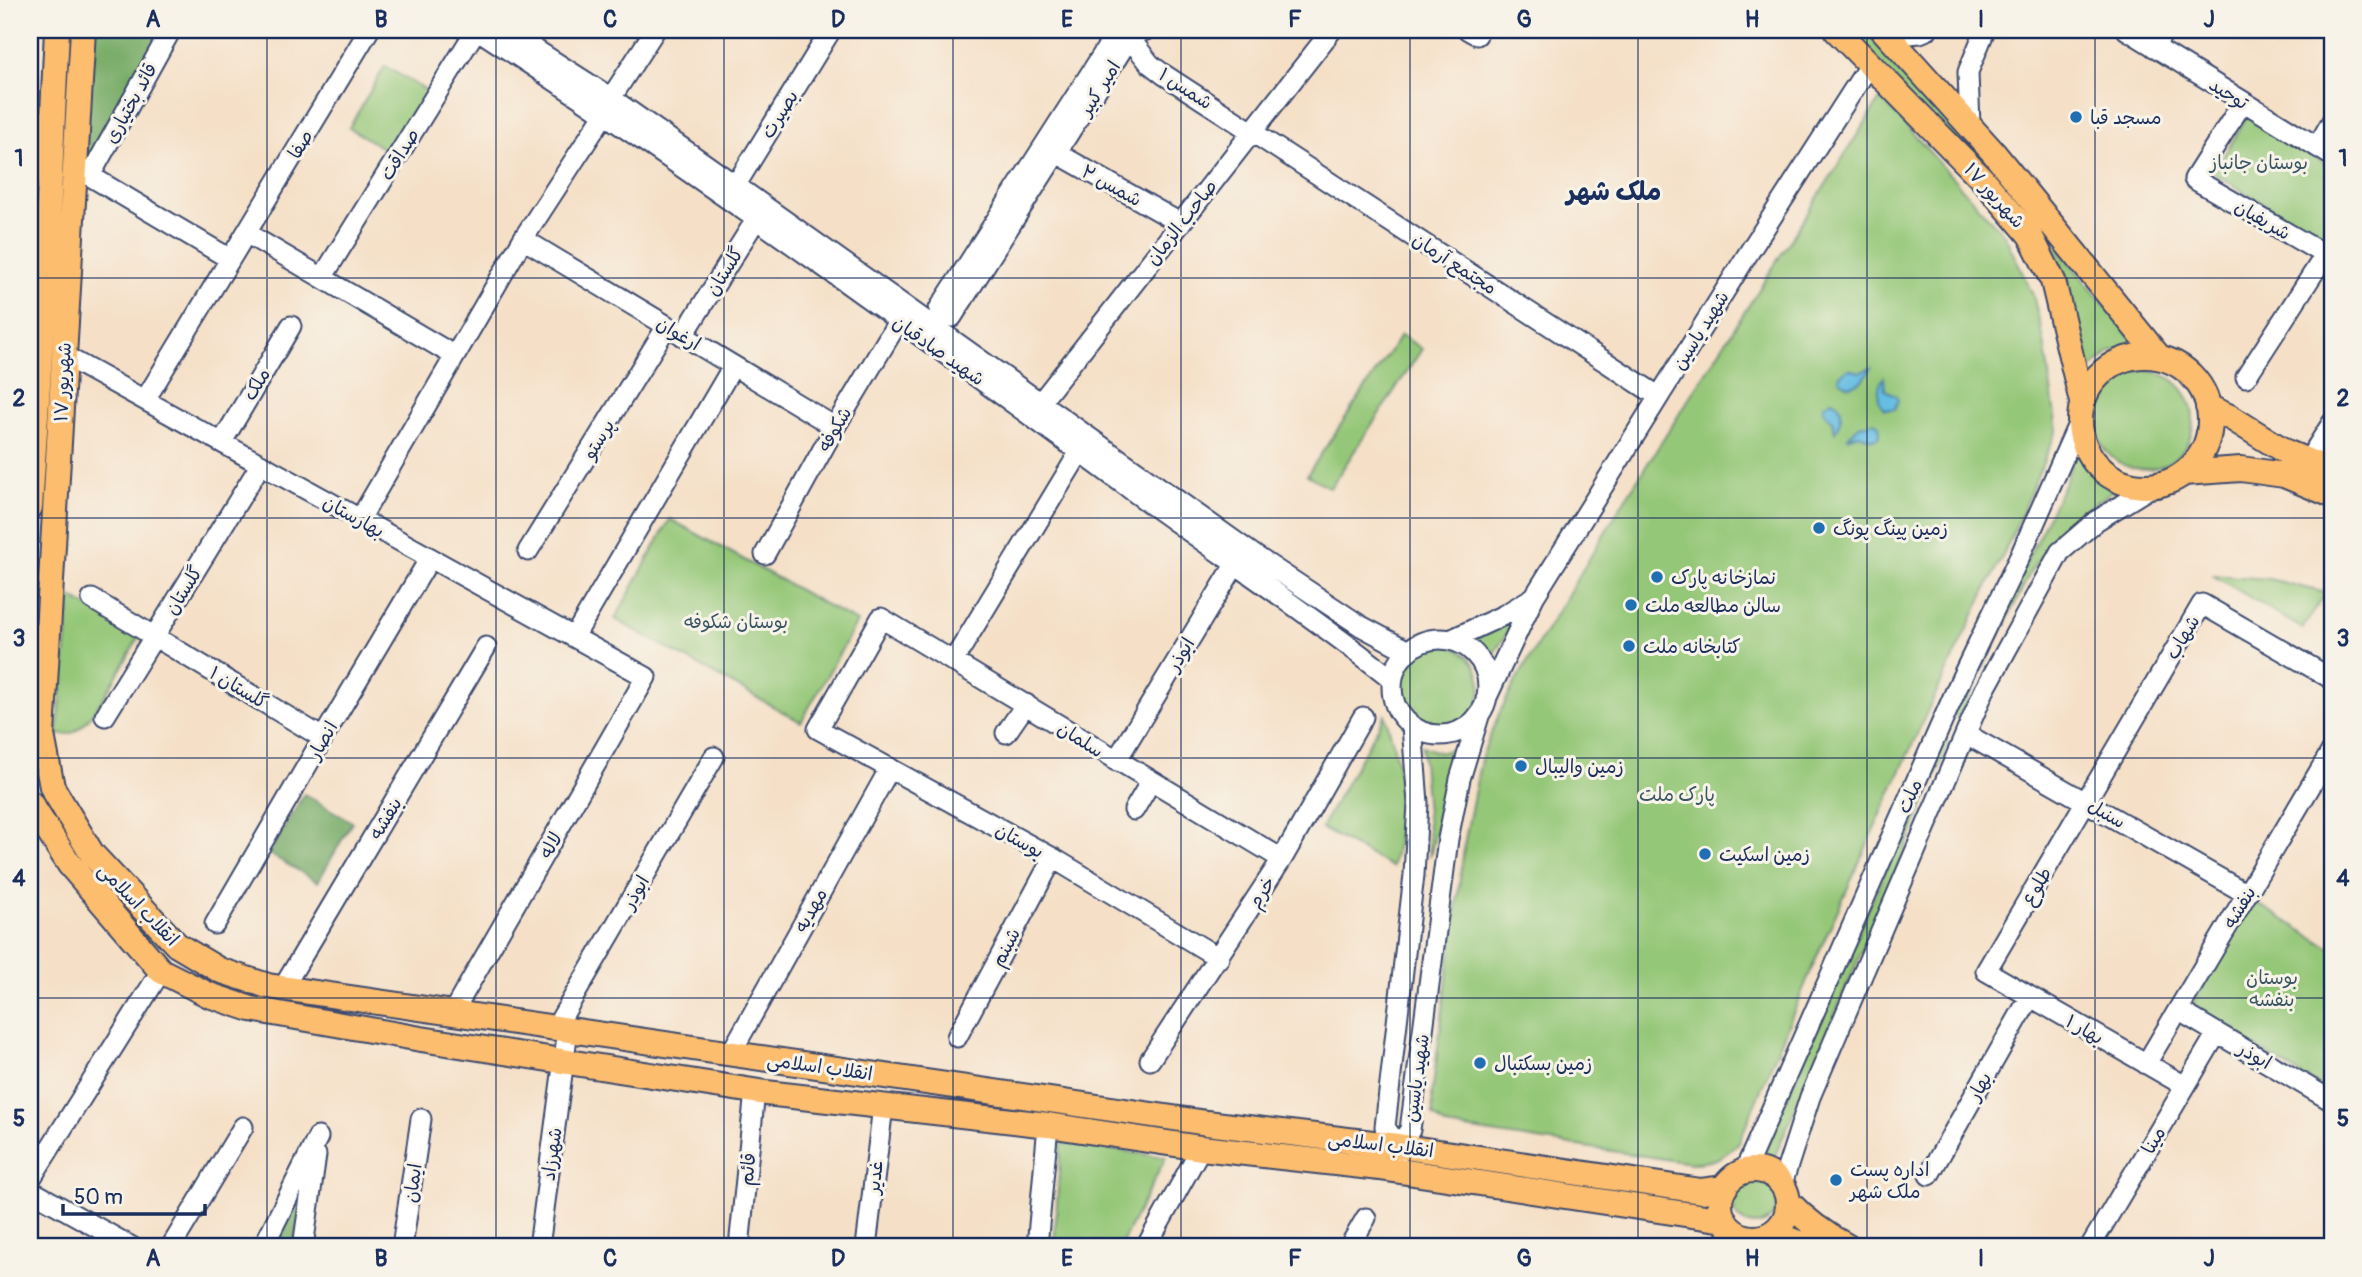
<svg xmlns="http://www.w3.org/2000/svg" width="2362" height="1277" font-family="Pangolin,'Playpen Sans Arabic',sans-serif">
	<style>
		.green { fill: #95c778; stroke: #587b6b; stroke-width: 2 }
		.forest { fill: #78ac68; stroke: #4a6e63; stroke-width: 2 }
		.water { fill: #65bde2; stroke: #4076a0; stroke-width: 2 }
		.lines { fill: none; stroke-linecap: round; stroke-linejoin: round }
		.minor-casing { stroke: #3c4a6e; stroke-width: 23 }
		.major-casing { stroke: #3c4a6e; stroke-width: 28 }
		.minor { stroke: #fff; stroke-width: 19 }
		.major { stroke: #fcbd6e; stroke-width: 24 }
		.grid { fill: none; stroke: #1b2f5e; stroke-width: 2; stroke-opacity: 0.55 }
		.poi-dot { fill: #1f6fb2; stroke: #f7f3e8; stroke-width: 2.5 }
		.labels { text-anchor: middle; stroke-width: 6; stroke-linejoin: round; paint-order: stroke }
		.street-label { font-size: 19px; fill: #1b2f5e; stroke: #f7f3e8 }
		.poi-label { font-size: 19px; fill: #1b2f5e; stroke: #f7f3e8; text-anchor: start }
		.park-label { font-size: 19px; fill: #3a5564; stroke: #f7f3e8 }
		.district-label { font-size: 26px; font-weight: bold; fill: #1b2f5e; stroke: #f7f3e8 }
		.neatline { fill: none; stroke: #1b2f5e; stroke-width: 2.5 }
		.grid-label { font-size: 23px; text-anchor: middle; font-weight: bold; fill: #1b2f5e }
	</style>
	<rect width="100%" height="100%" fill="#f7f3e8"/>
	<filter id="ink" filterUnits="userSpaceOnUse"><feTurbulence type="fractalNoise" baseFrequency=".0143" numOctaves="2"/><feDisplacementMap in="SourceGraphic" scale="14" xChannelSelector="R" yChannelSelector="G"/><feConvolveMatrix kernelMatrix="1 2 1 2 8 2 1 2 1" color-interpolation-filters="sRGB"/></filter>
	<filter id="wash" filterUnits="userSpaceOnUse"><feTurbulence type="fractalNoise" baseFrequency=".00686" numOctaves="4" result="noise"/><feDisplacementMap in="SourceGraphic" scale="28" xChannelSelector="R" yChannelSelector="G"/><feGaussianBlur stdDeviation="1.57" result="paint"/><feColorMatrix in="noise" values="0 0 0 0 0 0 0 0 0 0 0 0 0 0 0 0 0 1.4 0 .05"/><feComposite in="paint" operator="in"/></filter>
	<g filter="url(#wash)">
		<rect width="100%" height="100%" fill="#f5e0c7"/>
		<path class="green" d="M1846,30h18l83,85 193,233 -28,3 -28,24 -26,-106z
			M385,66l45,27 -37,61 -44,-26z
			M1881,98l124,138 28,59 11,46 13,89 -47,110 -83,172 -110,244 -78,186c-17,17 -25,20 -48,21l-245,-37 -13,-11 -1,-21 33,-254 16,-81 18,-45 17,-33 106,-177z
			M2247,117l85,51v70l-3,5 -116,-70z
			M1401,335l21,14 -92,139 -23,-13z
			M2095 420a49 49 0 1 1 98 0a49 49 0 1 1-98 0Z
			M2076,449c10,18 21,29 38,41l-31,21 -36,35 -16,25 -72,146 -5,-2v-5l112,-230z
			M670,519l187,103 -56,100 -186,-103z
			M2212,575l57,4 57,14 -23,36z
			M71,597l68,40c-14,23 -41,77 -61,92 -7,6 -13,5 -21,6z
			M1522,612l-35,51 -6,-13 -10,-9z
			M1397 687a42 42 0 1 1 84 0a42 42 0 1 1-84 0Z
			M1385,715c18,57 21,94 7,152l-71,-39z
			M1942,740l5,1 1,7 -174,410 -4,5 -6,-6 10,-30z
			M1422,746l18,7 16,-6 -26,109z
			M2253,901l79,48v135l-4,7 -138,-83z
			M1061,1143l105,14 -46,90h-66z
			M1733 1203a22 22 0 1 1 44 0a22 22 0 1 1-44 0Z"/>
		<path class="forest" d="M93,30h71l-70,126 -10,1z
			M304,794l48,28 -34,60 -49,-28z
			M304,1180l-10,67h-22z"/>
		<path class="water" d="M1871,368c-6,11 -10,16 -22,18l-10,-6 1,-5 8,-6 12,3z
			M1884,377l1,13 10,5 3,4 -3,10h-11c-8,-9 -7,-22 0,-32z
			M1832,400c14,7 9,21 3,32l-2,-11 -10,-10 1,-6z
			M1874,422l5,3 1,10 -3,3 -5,1 -13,-5 -12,4 12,-12z"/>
	</g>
	<g filter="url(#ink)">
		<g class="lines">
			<defs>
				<path id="minor" d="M478,30c225,147 443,305 659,464 85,62 173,120 255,185
					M505,30l106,68 124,87 522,372 104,69 47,25
					M1468,30l9,5
					M2127,30l205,126
					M1124,31l26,33 13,10 495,322
					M1888,36l32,-3 7,-3
					M1130,37l-178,280 -9,-1 -4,-7 171,-266 36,-13
					M2154,47l11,-17
					M2243,102l-49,77 138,80
					M1970,126l-2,-54 17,-42
					M2317,147l15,-26
					M1048,148l132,75
					M75,167l155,92
					M90,176l81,-146
					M729,196l102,-166
					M246,233l209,123
					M523,239l312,188
					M322,278l154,-248
					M683,336l79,-126
					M63,355l583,322 -193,335
					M2246,377l85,-131
					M145,400l224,-370
					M1033,412l299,-382
					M222,442l69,-116
					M2308,461l24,-38
					M360,519l163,-280 82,-126 6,-15 44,-68
					M528,551l139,-225
					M765,554l70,-127 70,-117
					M92,599l231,139
					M574,637l159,-271
					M1392 687a48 48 0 1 1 96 0a48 48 0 1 1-96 0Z
					M1450,640l54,-25 30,-18
					M954,660l133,-220
					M1486,699l48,-102 212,-340 124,-193
					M105,716l156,-252
					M1006,733l20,-29
					M1966,734l281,160
					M1116,761l125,-206
					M1134,810l17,-29
					M215,924l108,-186 107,-180
					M1219,958l-166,-100 -235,-129 63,-111 401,241
					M283,988l203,-341
					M2178,1010l154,91
					M556,1027l158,-270
					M957,1037l96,-179
					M731,1053l159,-285
					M1150,1060l132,-201 81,-142
					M2146,1064l186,-314
					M2185,1086l-199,-115 216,-367 130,75
					M1398,1146l-13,-19 29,-252 4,-72 -6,-77
					M1397,1156l1,-10 12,-16 38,-291 12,-60 20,-66
					M1744,1172l217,-493 59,-123 59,-134
					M1929,1175l101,-178
					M30,1180l131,-209
					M1782,1184l28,-87 174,-406 76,-139 36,-31 57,-35
					M30,1190l102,57
					M171,1247l72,-120
					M263,1247l55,-110
					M303,1247l13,-92
					M402,1247l19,-128
					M539,1247l29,-218
					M739,1247l16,-156
					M866,1247l17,-141
					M1037,1247l11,-122
					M1146,1247l55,-99
					M1349,1247l17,-29
					M2090,1247l127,-214"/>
				<path id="major" d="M83,30l-41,705 10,52 40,67 85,91 42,25 49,16 939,137 191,23 303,45 24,-3
					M1836,30l147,150 47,55 23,46 29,121
					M1883,30l110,122 166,205
					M2080 421a65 65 0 1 1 130 0a65 65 0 1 1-130 0Z
					M2208,407l22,10 56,35 46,19
					M2184,473l57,-4 43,6 48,20
					M30,507l16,-246 11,-231
					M30,803l40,62 91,106 48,24 42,14 170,30 345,54 282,32 153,23 179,20 345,52
					M1720 1204a34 34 0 1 1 68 0a34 34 0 1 1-68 0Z
					M1788,1202c18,19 37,33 60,45
					M1773,1233l35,14"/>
			</defs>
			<use href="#minor" class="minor-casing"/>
			<use href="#major" class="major-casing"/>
			<use href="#minor" class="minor"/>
			<use href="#major" class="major"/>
		</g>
	</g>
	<path class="grid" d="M267,30v1217M496,30v1217M724,30v1217M953,30v1217M1181,30v1217M1410,30v1217M1638,30v1217M1867,30v1217M2095,30v1217M30,278h2302M30,518h2302M30,758h2302M30,998h2302"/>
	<g class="poi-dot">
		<circle cx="2076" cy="117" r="7"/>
		<circle cx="1819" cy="528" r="7"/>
		<circle cx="1657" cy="577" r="7"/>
		<circle cx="1631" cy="605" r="7"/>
		<circle cx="1629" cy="646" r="7"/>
		<circle cx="1521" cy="766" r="7"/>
		<circle cx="1705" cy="854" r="7"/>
		<circle cx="1480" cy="1063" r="7"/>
		<circle cx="1836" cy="1180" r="7"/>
	</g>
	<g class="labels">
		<g class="street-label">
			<text transform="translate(1099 88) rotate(-58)" y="7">امیر کبیر</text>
			<text transform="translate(1186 88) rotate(33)" y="7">شمس ۱</text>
			<text transform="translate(2229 93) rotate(32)" y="7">توحید</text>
			<text transform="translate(130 103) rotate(-61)" y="7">قائد بختیاری</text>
			<text transform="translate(779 114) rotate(-58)" y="7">بصیرت</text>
			<text transform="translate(300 144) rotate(-59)" y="7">صفا</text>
			<text transform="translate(399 154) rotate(-58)" y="7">صداقت</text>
			<text transform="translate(1112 185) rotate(29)" y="7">شمس ۲</text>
			<text transform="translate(1995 195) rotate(48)" y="7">۱۷ شهریور</text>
			<text transform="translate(2263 219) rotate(30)" y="7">شریفیان</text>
			<text transform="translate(1181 222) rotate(-52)" y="7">صاحب الزمان</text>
			<text transform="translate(1455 263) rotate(33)" y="7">مجتمع آرمان</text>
			<text transform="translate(724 271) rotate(-58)" y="7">گلستان</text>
			<text transform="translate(1700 330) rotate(-58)" y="7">شهید یاسین</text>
			<text transform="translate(679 333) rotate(31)" y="7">ارغوان</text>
			<text transform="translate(939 350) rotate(35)" y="7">شهید صادقیان</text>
			<text transform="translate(62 382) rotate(-87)" y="7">۱۷ شهریور</text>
			<text transform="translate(256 384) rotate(-59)" y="7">ملک</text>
			<text transform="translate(834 429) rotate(-60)" y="7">شکوفه</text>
			<text transform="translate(598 439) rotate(-58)" y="7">پرستو</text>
			<text transform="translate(354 516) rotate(29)" y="7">بهارستان</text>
			<text transform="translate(183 590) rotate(-58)" y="7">گلستان</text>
			<text transform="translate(2182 637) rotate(-59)" y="7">شهاب</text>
			<text transform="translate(1180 654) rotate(-59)" y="7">ابوذر</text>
			<text transform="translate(239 687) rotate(31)" y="7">گلستان ۱</text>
			<text transform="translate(1081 739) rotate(32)" y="7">سلمان</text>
			<text transform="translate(322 740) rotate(-60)" y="7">انصار</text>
			<text transform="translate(1909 796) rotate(-66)" y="7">ملت</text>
			<text transform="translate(2107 813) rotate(30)" y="7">سنبل</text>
			<text transform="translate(385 818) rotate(-59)" y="7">بنفشه</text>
			<text transform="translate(1020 840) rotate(29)" y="7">بوستان</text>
			<text transform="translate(550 845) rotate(-60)" y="7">لاله</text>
			<text transform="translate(2036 886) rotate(-60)" y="7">طلوع</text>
			<text transform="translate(635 892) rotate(-60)" y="7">ابوذر</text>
			<text transform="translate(1261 892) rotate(-58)" y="7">خرم</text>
			<text transform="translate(139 904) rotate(46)" y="7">انقلاب اسلامی</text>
			<text transform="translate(2239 907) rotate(-59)" y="7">بنفشه</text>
			<text transform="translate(810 910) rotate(-61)" y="7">مهدیه</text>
			<text transform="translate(1005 947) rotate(-62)" y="7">شبنم</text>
			<text transform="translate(2085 1029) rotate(30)" y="7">بهار ۱</text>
			<text transform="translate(2255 1055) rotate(30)" y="7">ابوذر</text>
			<text transform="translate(820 1066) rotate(8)" y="7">انقلاب اسلامی</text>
			<text transform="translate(1416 1078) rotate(-82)" y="7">شهید یاسین</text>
			<text transform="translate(1979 1086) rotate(-61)" y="7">بهار</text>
			<text transform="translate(2153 1140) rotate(-60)" y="7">مینا</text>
			<text transform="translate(1381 1144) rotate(7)" y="7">انقلاب اسلامی</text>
			<text transform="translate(551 1154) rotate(-82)" y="7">شهرزاد</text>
			<text transform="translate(747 1169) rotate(-84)" y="7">قائم</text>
			<text transform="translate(874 1177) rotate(-83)" y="7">غدیر</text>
			<text transform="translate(412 1183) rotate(-82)" y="7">ایمان</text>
		</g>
		<g class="poi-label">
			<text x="2090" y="124">مسجد قبا</text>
			<text x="1833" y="535">زمین پینگ پونگ</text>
			<text x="1671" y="584">نمازخانه پارک</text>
			<text x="1645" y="612">سالن مطالعه ملت</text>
			<text x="1643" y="653">کتابخانه ملت</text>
			<text x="1535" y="773">زمین والیبال</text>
			<text x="1719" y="861">زمین اسکیت</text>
			<text x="1494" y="1070">زمین بسکتبال</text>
			<text x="1850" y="1176">اداره پست<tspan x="1850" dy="22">ملک شهر</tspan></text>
		</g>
		<g class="park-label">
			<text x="2259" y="169">بوستان جانباز</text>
			<text x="736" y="628">بوستان شکوفه</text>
			<text x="1677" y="801">پارک ملت</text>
			<text x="2272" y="984">بوستان<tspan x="2272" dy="22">بنفشه</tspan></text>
		</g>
		<g class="district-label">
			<text x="1614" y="200">ملک شهر</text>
		</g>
	</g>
	<rect width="2362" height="1277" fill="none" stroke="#f7f3e8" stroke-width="77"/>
	<path d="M63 1204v10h142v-10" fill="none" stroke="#1b2f5e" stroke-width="3.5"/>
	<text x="74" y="1204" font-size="21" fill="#1b2f5e" stroke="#f7f3e8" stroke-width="5" paint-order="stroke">50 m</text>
	<rect x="38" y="38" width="2286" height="1200" class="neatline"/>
	<g class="grid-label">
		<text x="153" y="27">A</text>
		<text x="381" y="27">B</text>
		<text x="610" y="27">C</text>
		<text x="838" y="27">D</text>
		<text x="1067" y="27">E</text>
		<text x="1295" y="27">F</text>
		<text x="1524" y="27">G</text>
		<text x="1752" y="27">H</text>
		<text x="1981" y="27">I</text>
		<text x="2209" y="27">J</text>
		<text x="19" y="166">1</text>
		<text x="2343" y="166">1</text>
		<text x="19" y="406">2</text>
		<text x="2343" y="406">2</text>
		<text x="19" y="646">3</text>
		<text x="2343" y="646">3</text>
		<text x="19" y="886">4</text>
		<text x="2343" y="886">4</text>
		<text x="19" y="1126">5</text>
		<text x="2343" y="1126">5</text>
		<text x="153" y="1266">A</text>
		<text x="381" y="1266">B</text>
		<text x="610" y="1266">C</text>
		<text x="838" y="1266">D</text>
		<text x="1067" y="1266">E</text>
		<text x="1295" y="1266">F</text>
		<text x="1524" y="1266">G</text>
		<text x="1752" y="1266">H</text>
		<text x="1981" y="1266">I</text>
		<text x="2209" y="1266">J</text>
	</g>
</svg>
